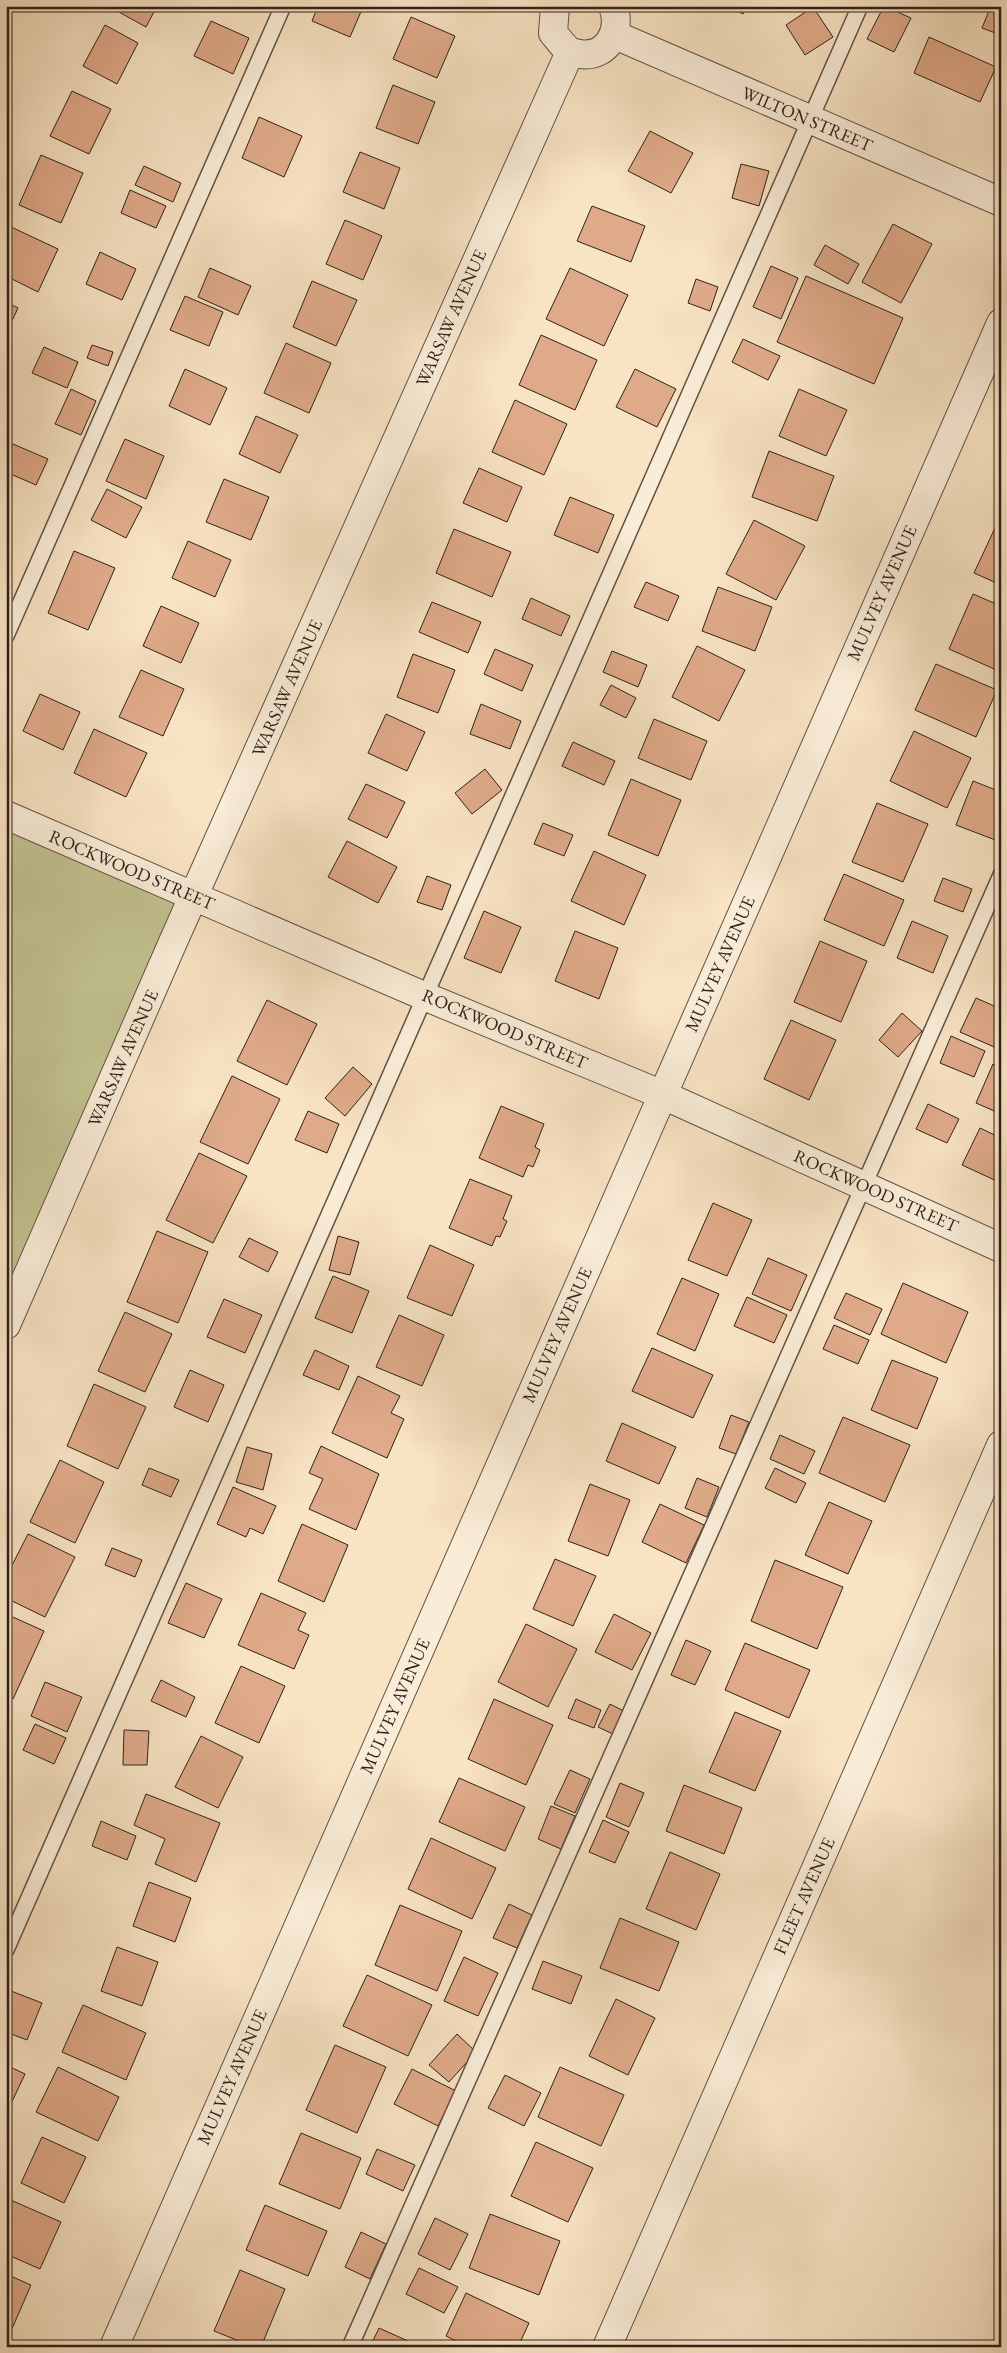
<svg xmlns="http://www.w3.org/2000/svg" width="1007" height="2353" font-family="'EB Garamond',serif">
	<style>
		.green { fill: #c2c290; stroke: #797256 }
		.building { fill: #dfaa89; stroke: #30211b }
		.lines { fill: none; stroke-linecap: round; stroke-linejoin: round }
		.lane-casing { stroke: #625245; stroke-width: 18 }
		.street-casing { stroke: #625245; stroke-width: 30 }
		.lane { stroke: #faedd8; stroke-width: 15 }
		.street { stroke: #faedd8; stroke-width: 28 }
		.labels { text-anchor: middle; stroke-width: 4; stroke-linejoin: round; paint-order: stroke }
		.street-label { font-size: 18px; fill: #30211b; stroke: #faedd8 }
	</style>
	<rect width="100%" height="100%" fill="#f8e3c3"/>
	<filter id="stains"><feTurbulence type="fractalNoise" baseFrequency=".004" numOctaves="4"/><feColorMatrix values="0 0 0 0 .2 0 0 0 0 .09 0 0 0 0 .02 0 0 0 .5 -.17"/></filter>
	<radialGradient id="worn" r=".72"><stop offset=".6" stop-color="#630" stop-opacity="0"/><stop offset="1" stop-color="#630" stop-opacity=".3"/></radialGradient>
	<path class="green" d="M6,815l188,81 -188,429z"/>
	<path class="building" d="M108,6h49l-11,21z
		M318,6h44l1,1 -13,30 -38,-16z
		M727,6h19l-3,8z
		M884,6l27,12 -17,34 -27,-13z
		M991,6h10v29l-19,-7z
		M813,7l20,30 -28,18 -19,-30z
		M411,17l44,19 -18,42 -44,-19z
		M211,21l38,17 -16,36 -39,-18z
		M105,25l33,18 -21,41 -34,-18z
		M929,37l67,30 -16,35 -66,-29z
		M393,85l42,17 -17,42 -42,-16z
		M72,91l39,18 -22,45 -39,-18z
		M259,117l43,19 -18,41 -42,-19z
		M650,131l43,22 -22,40 -43,-22z
		M360,152l40,16 -16,41 -41,-17z
		M41,155l42,18 -22,50 -42,-18z
		M741,164l28,7 -10,35 -27,-8z
		M144,166l37,17 -8,19 -38,-17z
		M130,190l36,16 -10,22 -35,-15z
		M592,206l53,20 -14,36 -54,-21z
		M345,220l37,16 -19,44 -37,-16z
		M893,224l39,20 -31,59 -39,-21z
		M9,226l49,23 -20,43 -32,-16v-44z
		M825,245l34,19 -11,20 -34,-19z
		M100,252l36,17 -14,31 -36,-16z
		M771,266l27,12 -17,41 -28,-12z
		M210,268l41,18 -13,29 -40,-18z
		M570,268l58,27 -24,51 -58,-27z
		M806,276l97,42 -29,66 -97,-42z
		M696,279l22,8 -8,24 -22,-8z
		M312,281l45,19 -21,46 -43,-19z
		M185,296l38,16 -14,34 -39,-16z
		M6,302l12,6 -12,26z
		M541,335l56,25 -22,50 -56,-25z
		M743,339l37,17 -12,24 -36,-18z
		M286,343l45,20 -22,50 -45,-20z
		M92,345l21,7 -5,14 -21,-8z
		M44,347l34,15 -11,26 -35,-15z
		M185,369l42,19 -17,37 -41,-19z
		M635,369l41,20 -19,38 -41,-20z
		M71,389l25,12 -15,34 -26,-11z
		M799,389l48,21 -21,46 -47,-20z
		M515,400l52,24 -23,51 -52,-23z
		M256,416l42,19 -18,38 -41,-19z
		M125,439l39,17 -18,43 -40,-18z
		M13,444l35,15 -12,26 -30,-13v-13z
		M769,451l65,25 -17,45 -65,-24z
		M479,468l43,19 -15,35 -44,-19z
		M224,479l45,18 -18,43 -45,-18z
		M107,489l35,18 -16,31 -35,-18z
		M570,497l44,18 -16,38 -44,-18z
		M754,520l51,26 -29,54 -50,-26z
		M995,528l6,3v54l-27,-12z
		M454,529l57,23 -19,45 -56,-24z
		M188,541l43,19 -16,37 -43,-19z
		M74,551l41,17 -27,62 -40,-17z
		M646,582l33,14 -11,25 -34,-14z
		M718,587l54,20 -17,44 -53,-20z
		M973,594l28,12v66l-52,-23z
		M531,598l39,18 -9,20 -39,-17z
		M432,602l49,20 -13,31 -49,-21z
		M161,606l38,17 -18,40 -38,-17z
		M697,646l48,24 -26,51 -47,-24z
		M495,649l38,16 -11,26 -38,-17z
		M612,651l35,14 -9,22 -35,-15z
		M413,654l42,16 -17,43 -41,-16z
		M936,664l61,26 -21,47 -61,-27z
		M141,670l43,19 -21,47 -44,-19z
		M611,685l25,13 -10,20 -26,-13z
		M40,694l40,18 -17,38 -40,-19z
		M481,704l40,17 -11,28 -40,-15z
		M386,714l39,18 -18,39 -39,-18z
		M654,719l53,22 -16,39 -53,-22z
		M94,729l53,24 -21,44 -52,-24z
		M914,731l57,27 -24,50 -57,-27z
		M573,742l42,19 -11,24 -42,-19z
		M485,769l17,21 -30,24 -17,-21z
		M631,779l50,21 -23,56 -50,-21z
		M973,781l28,11v42l-3,7 -42,-16z
		M366,784l39,18 -18,36 -39,-19z
		M877,803l51,21 -25,58 -51,-20z
		M543,823l30,12 -9,21 -30,-12z
		M347,841l50,26 -19,36 -50,-26z
		M594,851l52,24 -22,50 -53,-24z
		M844,874l60,26 -20,46 -60,-26z
		M427,876l24,9 -9,25 -25,-8z
		M943,878l29,11 -9,23 -29,-11z
		M484,911l37,16 -20,46 -37,-15z
		M912,921l36,15 -15,37 -36,-15z
		M575,931l43,17 -19,51 -44,-18z
		M820,941l47,20 -26,61 -47,-20z
		M976,998l25,11v41l-41,-18z
		M267,1000l50,24 -30,61 -50,-24z
		M902,1013l20,18 -24,26 -19,-17z
		M791,1020l45,20 -27,60 -45,-21z
		M951,1036l34,15 -11,26 -34,-14z
		M993,1064l8,3v47l-25,-11z
		M353,1067l19,17 -27,32 -20,-18z
		M232,1076l48,23 -32,65 -48,-22z
		M928,1104l31,15 -12,24 -31,-14z
		M501,1106l43,18 -9,23 5,3 -7,17 -5,-2 -5,12 -44,-19z
		M308,1111l31,13 -12,29 -32,-13z
		M980,1128l21,10v45l-39,-18z
		M199,1153l48,23 -34,67 -47,-23z
		M470,1179l42,17 -9,23 4,2 -7,16 -4,-1 -4,10 -43,-18z
		M713,1203l39,17 -25,56 -39,-16z
		M157,1231l51,21 -30,71 -51,-21z
		M338,1236l21,6 -9,33 -21,-5z
		M249,1238l29,14 -10,20 -29,-15z
		M430,1245l44,20 -22,51 -45,-18z
		M768,1258l39,17 -16,36 -39,-17z
		M333,1276l36,15 -17,42 -37,-15z
		M682,1278l37,16 -24,57 -38,-17z
		M903,1283l65,29 -22,51 -65,-29z
		M846,1293l36,16 -12,26 -36,-17z
		M747,1297l40,18 -13,28 -40,-17z
		M224,1299l38,16 -17,38 -38,-16z
		M125,1312l47,22 -27,58 -47,-21z
		M399,1315l45,20 -22,51 -46,-19z
		M834,1325l35,15 -11,24 -35,-15z
		M652,1348l61,27 -20,43 -61,-27z
		M315,1350l34,16 -10,24 -36,-15z
		M892,1360l46,18 -21,51 -46,-19z
		M190,1370l34,15 -16,37 -34,-15z
		M358,1376l42,20 -9,17 13,6 -17,39 -55,-25z
		M94,1384l52,23 -28,62 -51,-23z
		M731,1415l18,7 -13,32 -17,-6z
		M843,1417l67,28 -25,57 -66,-29z
		M622,1423l54,24 -17,37 -53,-23z
		M780,1435l35,16 -11,23 -34,-15z
		M321,1446l58,28 -23,56 -47,-21 14,-30 -14,-6z
		M247,1447l25,7 -9,36 -27,-8z
		M60,1460l44,22 -29,61 -45,-21z
		M149,1468l30,12 -8,17 -29,-12z
		M775,1468l31,15 -10,20 -31,-15z
		M697,1478l22,9 -12,30 -22,-9z
		M590,1484l40,16 -22,56 -40,-15z
		M233,1487l43,19 -13,28 -13,-6 -4,9 -29,-13z
		M829,1502l43,19 -24,53 -43,-19z
		M660,1504l44,21 -18,38 -44,-21z
		M302,1524l46,21 -24,57 -46,-21z
		M28,1534l47,23 -30,60 -39,-19v-21z
		M112,1548l30,12 -7,17 -30,-12z
		M555,1559l41,17 -23,50 -40,-17z
		M775,1560l68,27 -26,62 -66,-28z
		M186,1583l36,16 -18,39 -36,-15z
		M261,1593l45,20 -8,17 11,5 -15,34 -56,-24z
		M6,1614l38,17 -31,68 -7,-4z
		M614,1614l37,19 -19,37 -37,-18z
		M526,1624l51,25 -29,58 -50,-25z
		M686,1640l25,11 -16,34 -24,-10z
		M745,1643l65,27 -21,48 -64,-28z
		M241,1666l44,20 -26,57 -44,-20z
		M161,1680l34,17 -9,20 -35,-16z
		M45,1682l37,15 -15,35 -36,-16z
		M494,1699l59,26 -27,60 -58,-26z
		M576,1699l25,11 -7,18 -26,-10z
		M610,1704l14,7 -11,23 -15,-7z
		M735,1712l46,19 -26,60 -46,-19z
		M35,1724l31,14 -12,26 -31,-14z
		M124,1730l25,1 -2,34h-24z
		M201,1736l42,21 -25,51 -43,-21z
		M570,1770l20,9 -15,34 -21,-9z
		M459,1778l66,29 -20,44 -66,-29z
		M620,1783l24,10 -15,34 -23,-10z
		M684,1785l58,23 -18,46 -58,-23z
		M146,1794l74,29 -24,59 -41,-18 10,-25 -31,-14z
		M551,1806l24,10 -14,33 -23,-10z
		M603,1820l26,12 -14,31 -26,-11z
		M101,1821l35,15 -9,24 -35,-14z
		M431,1838l65,30 -24,51 -64,-30z
		M670,1852l50,22 -24,56 -50,-21z
		M149,1882l42,16 -16,44 -42,-16z
		M509,1904l23,11 -15,33 -24,-10z
		M400,1905l62,26 -25,60 -62,-26z
		M620,1918l59,24 -20,49 -59,-23z
		M117,1947l41,15 -16,44 -41,-15z
		M464,1957l34,16 -20,43 -34,-15z
		M543,1961l39,15 -11,28 -39,-15z
		M367,1975l65,30 -24,51 -65,-30z
		M6,1989l36,14 -15,37 -21,-8z
		M616,1999l39,19 -27,57 -39,-19z
		M83,2005l63,28 -20,47 -64,-28z
		M457,2034l19,18 -27,30 -20,-17z
		M335,2045l51,22 -29,66 -51,-23z
		M6,2065l19,9 -16,34 -3,-1z
		M58,2067l61,30 -21,44 -62,-29z
		M560,2067l64,28 -23,51 -63,-29z
		M412,2069l44,22 -18,35 -44,-22z
		M505,2075l36,18 -17,33 -36,-18z
		M301,2133l60,25 -21,51 -61,-25z
		M42,2137l44,20 -22,46 -43,-20z
		M536,2142l57,26 -25,54 -57,-26z
		M377,2149l38,16 -12,26 -37,-17z
		M6,2198l55,24 -21,47 -34,-15z
		M265,2205l62,26 -19,45 -62,-26z
		M490,2214l70,27 -21,54 -70,-27z
		M435,2218l33,16 -18,36 -32,-16z
		M361,2232l25,12 -16,35 -25,-12z
		M419,2268l39,19 -14,26 -38,-19z
		M240,2270l45,19 -24,58h-7l-40,-16z
		M6,2274l25,11 -20,46 -5,-1z
		M466,2293l63,30 -11,24h-50l-22,-11z
		M379,2328l29,13 -2,6h-36z"/>
	<g class="lines">
		<defs>
			<path id="lane" d="M6,636l277,-630
				M6,1950l854,-1944
				M350,2347l651,-1472"/>
			<path id="street" d="M555,6l-2,27c5,6 10,13 16,18 3,2 7,2 11,3 28,4 42,-24 33,-48
				M615,35l386,167
				M6,815l418,181 239,99 338,153
				M6,1325l167,-383 397,-890
				M114,2347l887,-2024
				M607,2347l394,-902"/>
		</defs>
		<use href="#lane" class="lane-casing"/>
		<use href="#street" class="street-casing"/>
		<use href="#lane" class="lane"/>
		<use href="#street" class="street"/>
	</g>
	<g class="labels">
		<g class="street-label">
			<text transform="translate(807 119) rotate(23)" y="6">WILTON STREET</text>
			<text transform="translate(451 318) rotate(-66)" y="6">WARSAW AVENUE</text>
			<text transform="translate(882 593) rotate(-66)" y="6">MULVEY AVENUE</text>
			<text transform="translate(287 688) rotate(-66)" y="6">WARSAW AVENUE</text>
			<text transform="translate(132 870) rotate(23)" y="6">ROCKWOOD STREET</text>
			<text transform="translate(720 964) rotate(-66)" y="6">MULVEY AVENUE</text>
			<text transform="translate(505 1029) rotate(23)" y="6">ROCKWOOD STREET</text>
			<text transform="translate(123 1058) rotate(-66)" y="6">WARSAW AVENUE</text>
			<text transform="translate(876 1191) rotate(24)" y="6">ROCKWOOD STREET</text>
			<text transform="translate(557 1335) rotate(-66)" y="6">MULVEY AVENUE</text>
			<text transform="translate(395 1706) rotate(-66)" y="6">MULVEY AVENUE</text>
			<text transform="translate(804 1896) rotate(-66)" y="6">FLEET AVENUE</text>
			<text transform="translate(232 2077) rotate(-66)" y="6">MULVEY AVENUE</text>
		</g>
	</g>
	<rect width="1007" height="2353" fill="none" stroke="#f8e3c3" stroke-width="25"/>
	<rect x="8" y="8" width="992" height="2338" fill="none" stroke="#30211b" stroke-width="2.5"/>
	<rect x="12" y="12" width="982" height="2328" fill="none" stroke="#30211b"/>
	<rect width="100%" height="100%" filter="url(#stains)"/>
	<rect width="100%" height="100%" fill="url(#worn)"/>
</svg>
